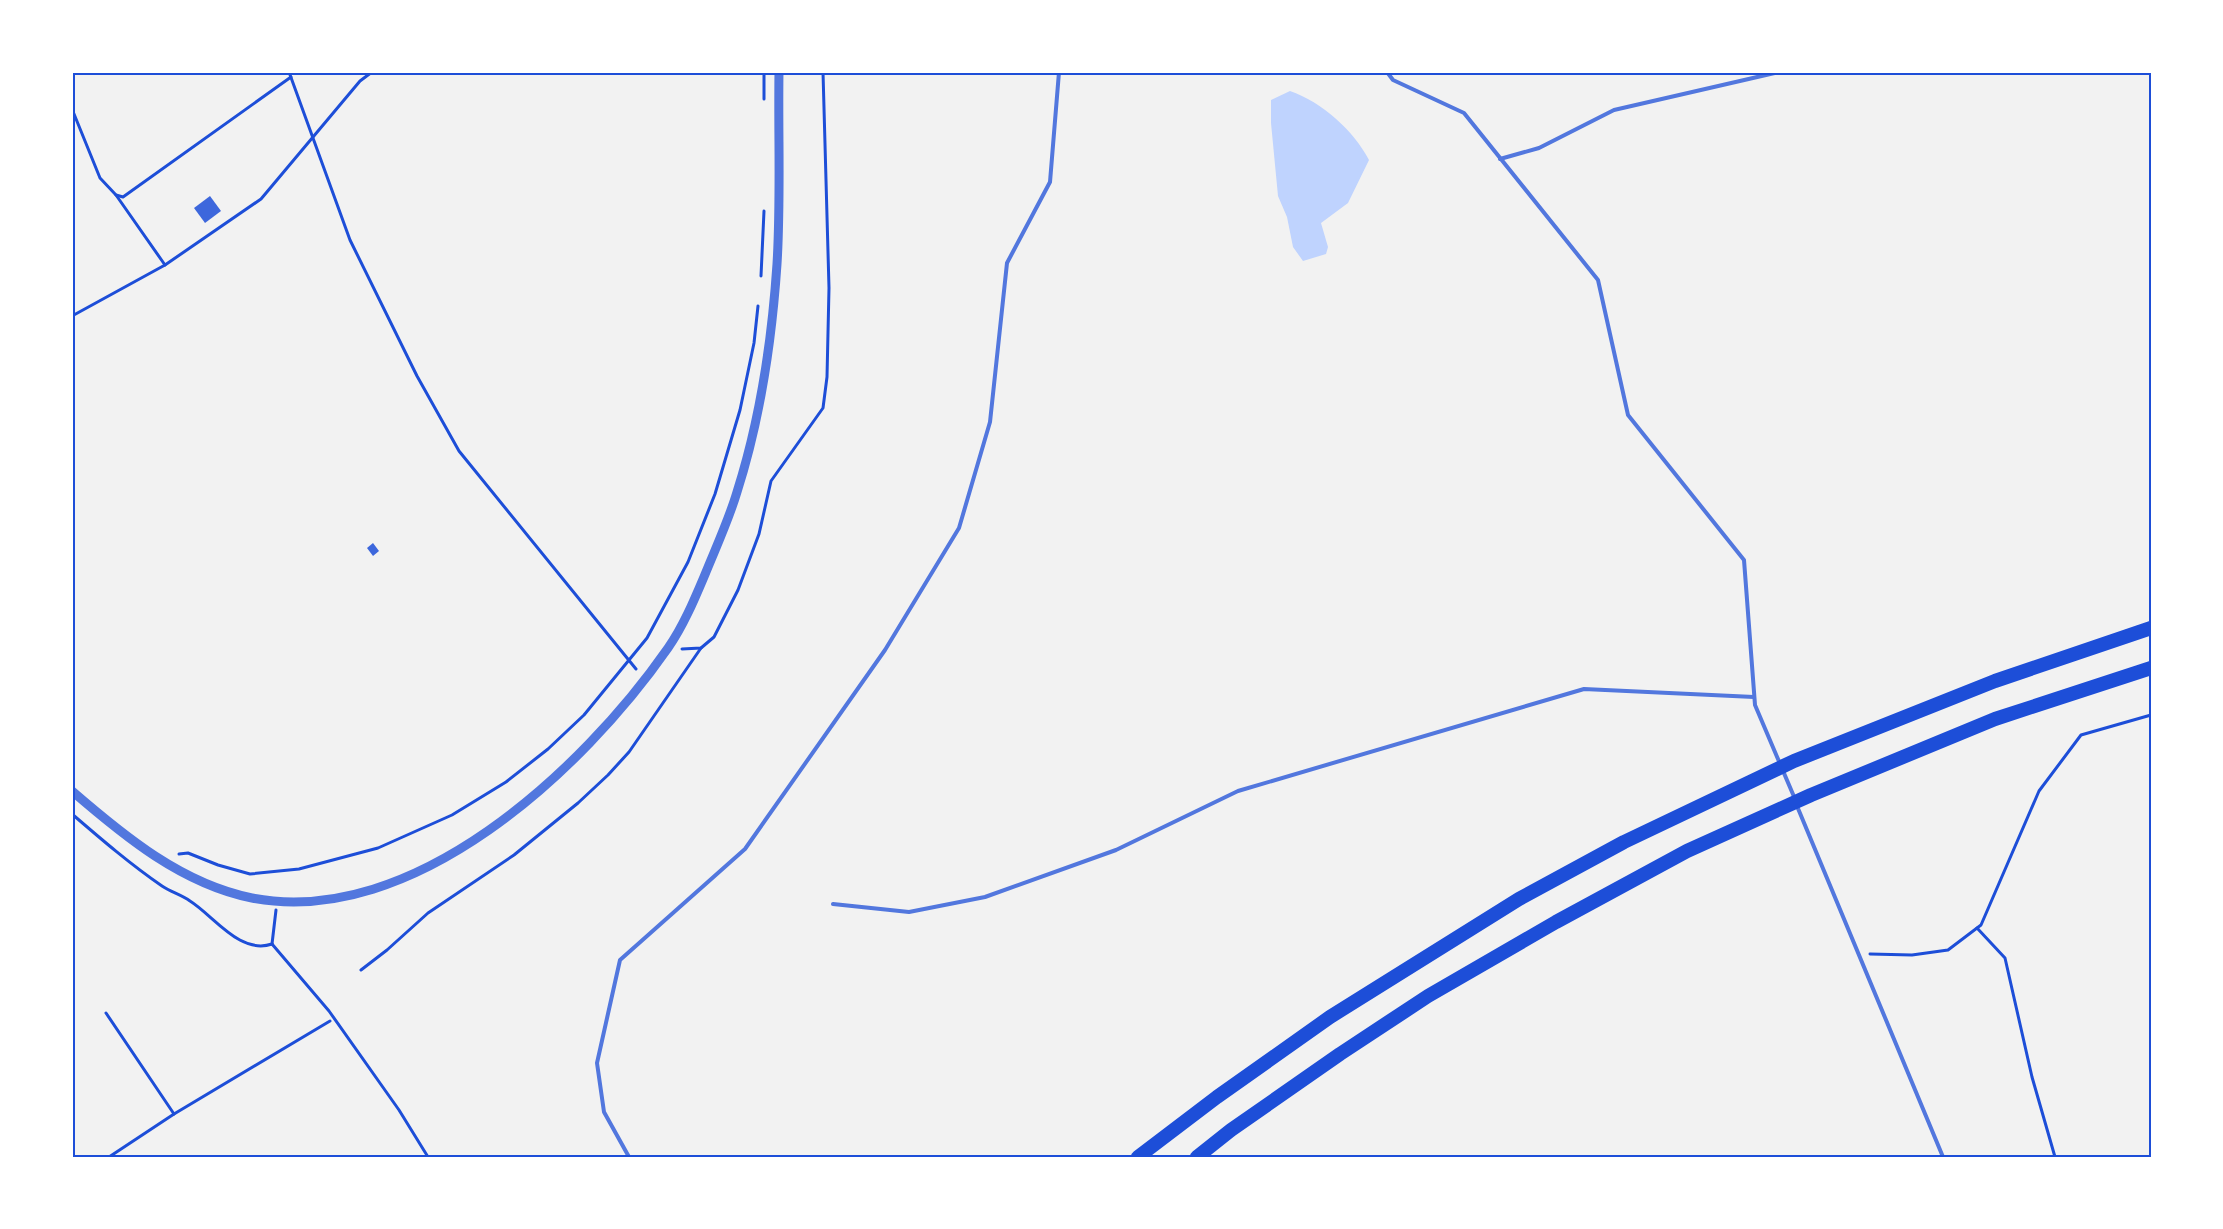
<svg xmlns="http://www.w3.org/2000/svg" width="2223" height="1229" font-family="Raleway,sans-serif">
	<style>
		.water { fill: #bfd3fe }
		.building { fill: #3d67dc }
		.lines { fill: none; stroke-linecap: round; stroke-linejoin: round }
		.path { stroke: #1d4ed8; stroke-width: 3 }
		.service { stroke: #5277de; stroke-width: 4 }
		.tertiary { stroke: #5277de; stroke-width: 9 }
		.motorway { stroke: #1d4ed8; stroke-width: 14 }
		.neatline { fill: none; stroke: #1d4ed8; stroke-width: 2 }
	</style>
	<rect width="100%" height="100%" fill="#f2f2f2"/>
	<path class="water" d="M1290 91C1322 102 1354 131 1369 160L1348 203 1321 223 1328 247 1326 254 1303 261 1293 247 1287 217 1278 196 1271 123V100Z"/>
	<g class="building">
		<path d="M210 196 221 211 205 223 194 208Z"/>
		<path d="M373 543 379 551 373 556 367 548Z"/>
	</g>
	<g class="lines">
		<g class="path">
			<path d="M289 72 350 240 417 376 459 451 636 669"/>
			<path d="M764 72V99"/>
			<path d="M72 109 100 178 116 195 123 197 291 77"/>
			<path d="M116 195 165 265"/>
			<path d="M761 276 764 211"/>
			<path d="M72 316 165 265 261 199 360 81 372 72"/>
			<path d="M682 649 701 648 714 637 738 590 759 534 771 481 823 408 827 377 829 288 823 72"/>
			<path d="M72 814C101 839 130 864 162 886 171 892 182 895 190 901 214 916 240 955 272 944"/>
			<path d="M179 854 188 853 218 865 250 874 299 869 378 848 452 815 506 782 548 749 584 715 647 638 688 562 715 494 740 410 754 343 758 306"/>
			<path d="M1977 928 2005 958 2032 1077 2055 1157"/>
			<path d="M272 944 329 1011 399 1110 428 1157"/>
			<path d="M272 944 276 910"/>
			<path d="M1870 954 1912 955 1948 950 1981 925 2039 791 2081 735 2151 715"/>
			<path d="M361 970 387 950 428 913 514 855 578 803 608 775 629 752 701 648"/>
			<path d="M106 1013 174 1114"/>
			<path d="M109 1157 174 1114 330 1021"/>
		</g>
		<g class="service">
			<path d="M1387 72 1393 80 1464 113 1598 280 1628 415 1744 560 1755 705 1795 799"/>
			<path d="M1500 159 1539 148 1614 110 1779 72"/>
			<path d="M1797 806 1943 1157"/>
			<path d="M833 904 909 912 985 897 1116 850 1238 791 1584 689 1754 697"/>
			<path d="M629 1157 604 1112 597 1063 620 960 745 849 885 650 959 528 990 422 1007 263 1050 182 1059 72"/>
		</g>
		<path class="tertiary" d="M72 791C124 836 182 884 252 898 413 929 583 770 668 648 684 625 695 598 706 572 717 545 729 519 737 492 760 420 772 339 777 264 781 200 778 136 779 72"/>
		<g class="motorway">
			<path d="M1138 1157 1217 1097 1330 1017 1519 899 1624 842 1794 761 1995 681 2151 628"/>
			<path d="M1197 1157 1231 1130 1340 1054 1428 996 1556 922 1687 851 1811 795 1995 719 2151 668"/>
		</g>
	</g>
	<rect width="2223" height="1229" fill="none" stroke="#ffffff" stroke-width="147"/>
	<rect x="74" y="74" width="2076" height="1082" class="neatline"/>
</svg>
